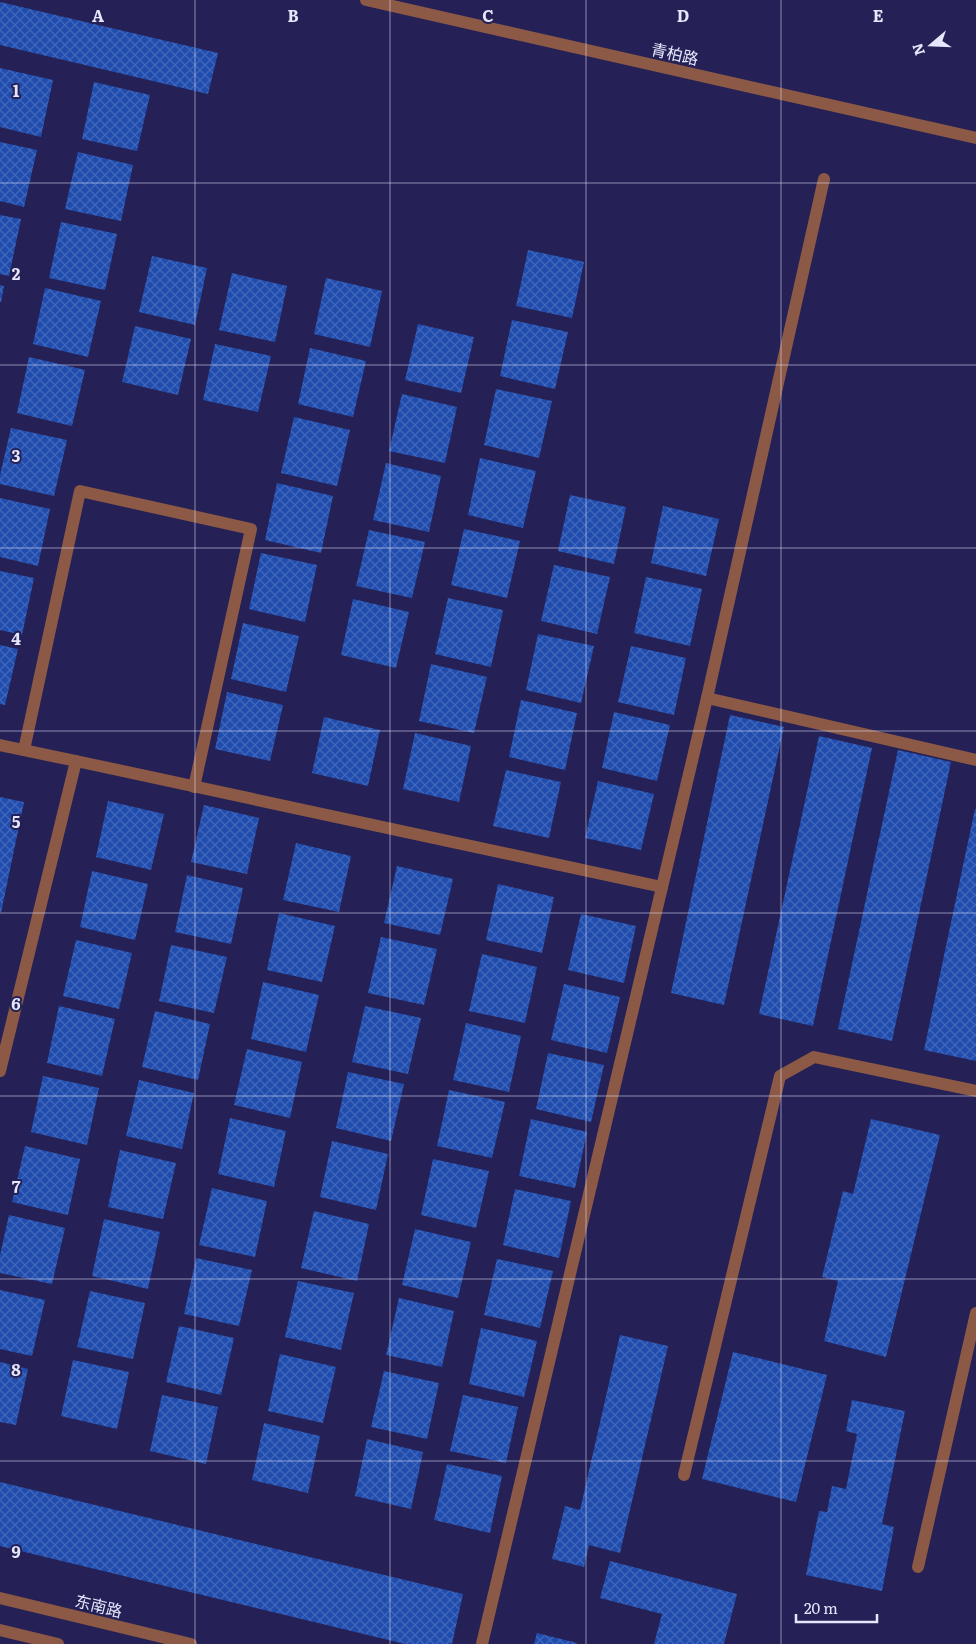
<svg xmlns="http://www.w3.org/2000/svg" width="976" height="1644" font-family="Literata,'Noto Sans SC',serif">
	<style>
		.building { fill: url(#building-cross-hatch) }
		.lines { fill: none; stroke-linecap: round; stroke-linejoin: round }
		.minor { stroke: #8b5945; stroke-width: 12 }
		.grid { fill: none; stroke: #e5e7fc; stroke-width: 1; stroke-opacity: 0.55 }
		.labels { text-anchor: middle; dominant-baseline: central; stroke-width: 4; stroke-linejoin: round; paint-order: stroke }
		.street-label { font-size: 16px; fill: #e5e7fc; stroke: #252056 }
		.grid-label { font-size: 16px; text-anchor: middle; font-weight: bold; fill: #e5e7fc; stroke: #252056; stroke-width: 4; stroke-linejoin: round; paint-order: stroke }
	</style>
	<defs>
		<pattern id="building-cross-hatch" width="8" height="8" patternUnits="userSpaceOnUse" patternTransform="scale(1.25)"><rect width="8" height="8" fill="#204dad"/><path d="M0 0l8 8M0 8l8-8" fill="none" stroke="#4067b9"/></pattern>
	</defs>
	<rect width="100%" height="100%" fill="#252056"/>
	<g class="building">
		<path d="M0 2 218 53 208 94 0 45Z"/>
		<path d="M0 68 53 80 41 137 0 127Z"/>
		<path d="M94 82 150 95 137 151 82 139Z"/>
		<path d="M0 142 37 150 24 207 0 201Z"/>
		<path d="M78 152 133 165 121 221 65 209Z"/>
		<path d="M0 215 21 219 9 276 0 274Z"/>
		<path d="M61 222 117 234 105 290 49 278Z"/>
		<path d="M528 250 584 262 572 318 516 306Z"/>
		<path d="M152 256 207 268 195 325 139 312Z"/>
		<path d="M232 273 287 286 275 342 219 330Z"/>
		<path d="M326 278 382 291 370 347 314 334Z"/>
		<path d="M0 285 4 286 1 302H0Z"/>
		<path d="M45 288 101 301 88 357 33 344Z"/>
		<path d="M512 320 568 332 555 389 500 376Z"/>
		<path d="M418 324 474 337 461 393 405 380Z"/>
		<path d="M135 326 191 339 178 395 122 382Z"/>
		<path d="M215 344 271 356 258 412 203 400Z"/>
		<path d="M310 348 366 361 353 417 298 404Z"/>
		<path d="M29 357 85 370 72 426 17 413Z"/>
		<path d="M496 389 552 401 539 458 484 445Z"/>
		<path d="M402 394 457 407 445 463 389 451Z"/>
		<path d="M294 417 350 430 337 486 281 473Z"/>
		<path d="M11 428 67 440 54 496 0 484V475Z"/>
		<path d="M480 458 536 471 523 528 468 515Z"/>
		<path d="M386 463 441 476 429 532 373 520Z"/>
		<path d="M277 483 333 496 321 553 265 540Z"/>
		<path d="M570 495 626 507 614 564 558 551Z"/>
		<path d="M0 498 50 509 38 566 0 557Z"/>
		<path d="M663 506 719 519 706 576 651 563Z"/>
		<path d="M464 529 520 541 507 598 451 585Z"/>
		<path d="M369 530 425 542 412 598 356 586Z"/>
		<path d="M261 553 317 565 305 622 249 609Z"/>
		<path d="M554 565 610 577 597 634 541 621Z"/>
		<path d="M0 571 34 578 22 635 0 630Z"/>
		<path d="M646 577 702 589 690 646 634 633Z"/>
		<path d="M448 598 503 610 491 667 435 654Z"/>
		<path d="M353 599 409 612 396 668 341 655Z"/>
		<path d="M243 623 299 636 286 692 231 679Z"/>
		<path d="M538 634 594 646 581 703 526 690Z"/>
		<path d="M0 645 18 649 5 705 0 704Z"/>
		<path d="M631 646 686 658 674 715 618 702Z"/>
		<path d="M431 664 487 677 474 733 419 721Z"/>
		<path d="M227 692 283 705 270 761 215 749Z"/>
		<path d="M521 700 577 713 565 770 509 757Z"/>
		<path d="M614 712 670 725 657 781 602 768Z"/>
		<path d="M730 715 784 727 724 1005 671 993Z"/>
		<path d="M324 717 380 730 368 786 312 773Z"/>
		<path d="M415 733 471 746 459 802 403 789Z"/>
		<path d="M819 736 872 748 813 1026 759 1014Z"/>
		<path d="M898 750 951 762 892 1041 838 1029Z"/>
		<path d="M506 770 561 782 549 838 493 826Z"/>
		<path d="M598 781 654 794 641 850 585 838Z"/>
		<path d="M0 797 24 802 1 913 0 912Z"/>
		<path d="M108 801 164 814 151 870 96 857Z"/>
		<path d="M204 805 259 818 247 874 191 862Z"/>
		<path d="M975 809H976V1061L924 1050Z"/>
		<path d="M296 843 351 856 339 912 283 900Z"/>
		<path d="M397 866 453 879 440 935 384 923Z"/>
		<path d="M92 871 148 884 135 940 80 927Z"/>
		<path d="M187 875 243 888 231 944 175 932Z"/>
		<path d="M498 884 554 897 542 953 486 940Z"/>
		<path d="M279 913 335 926 322 982 267 970Z"/>
		<path d="M581 914 636 926 624 983 568 970Z"/>
		<path d="M381 937 437 949 424 1005 368 993Z"/>
		<path d="M76 940 132 953 119 1009 63 996Z"/>
		<path d="M171 945 227 957 214 1013 159 1001Z"/>
		<path d="M482 954 537 967 525 1023 469 1011Z"/>
		<path d="M263 982 319 995 306 1052 251 1039Z"/>
		<path d="M564 984 620 997 607 1053 551 1040Z"/>
		<path d="M59 1006 115 1019 102 1076 47 1063Z"/>
		<path d="M365 1006 421 1018 408 1074 352 1062Z"/>
		<path d="M155 1011 210 1024 198 1080 142 1067Z"/>
		<path d="M466 1023 521 1036 509 1092 453 1080Z"/>
		<path d="M247 1049 302 1062 290 1118 234 1105Z"/>
		<path d="M548 1053 604 1065 591 1122 536 1109Z"/>
		<path d="M348 1072 404 1084 391 1141 336 1128Z"/>
		<path d="M43 1076 99 1088 87 1145 31 1132Z"/>
		<path d="M139 1080 194 1093 182 1149 126 1136Z"/>
		<path d="M449 1090 505 1102 492 1158 437 1146Z"/>
		<path d="M230 1118 286 1131 274 1187 218 1174Z"/>
		<path d="M531 1119 587 1132 575 1188 519 1176Z"/>
		<path d="M871 1119 940 1135 886 1357 824 1341 838 1281 822 1277 843 1191 853 1194Z"/>
		<path d="M332 1141 388 1154 376 1210 320 1197Z"/>
		<path d="M25 1146 80 1159 68 1215 12 1202Z"/>
		<path d="M120 1150 176 1163 163 1219 108 1207Z"/>
		<path d="M433 1159 489 1171 476 1228 421 1215Z"/>
		<path d="M212 1188 267 1201 255 1257 199 1245Z"/>
		<path d="M515 1189 571 1201 559 1258 503 1245Z"/>
		<path d="M314 1211 369 1224 357 1281 301 1268Z"/>
		<path d="M9 1215 65 1228 52 1284 0 1273V1255Z"/>
		<path d="M104 1219 160 1232 148 1289 92 1276Z"/>
		<path d="M415 1229 471 1242 458 1298 402 1285Z"/>
		<path d="M196 1258 252 1270 239 1326 184 1314Z"/>
		<path d="M497 1259 553 1271 540 1328 484 1315Z"/>
		<path d="M298 1281 354 1293 341 1350 285 1337Z"/>
		<path d="M0 1290 45 1300 32 1356 0 1349Z"/>
		<path d="M90 1291 145 1303 133 1359 77 1347Z"/>
		<path d="M399 1298 454 1311 442 1367 386 1355Z"/>
		<path d="M179 1326 234 1338 221 1395 166 1382Z"/>
		<path d="M481 1328 537 1341 524 1397 469 1384Z"/>
		<path d="M620 1335 668 1346 620 1553 589 1545 584 1567 552 1559 565 1506 580 1510Z"/>
		<path d="M733 1352 827 1375 796 1502 702 1479Z"/>
		<path d="M280 1354 336 1367 323 1423 268 1411Z"/>
		<path d="M73 1360 129 1372 117 1429 61 1416Z"/>
		<path d="M0 1362 28 1369 16 1425 0 1422Z"/>
		<path d="M384 1371 439 1383 427 1439 371 1427Z"/>
		<path d="M162 1395 218 1407 206 1464 150 1451Z"/>
		<path d="M463 1395 518 1407 506 1463 450 1451Z"/>
		<path d="M852 1400 905 1411 882 1524 894 1527 882 1591 806 1575 819 1511 827 1512 832 1486 846 1489 857 1434 846 1431Z"/>
		<path d="M264 1423 320 1436 308 1493 252 1480Z"/>
		<path d="M367 1439 423 1452 411 1509 355 1496Z"/>
		<path d="M447 1464 502 1476 490 1533 434 1520Z"/>
		<path d="M0 1482 463 1594 452 1644H405L0 1546Z"/>
		<path d="M610 1561 737 1594 724 1644H654L662 1614 600 1598Z"/>
		<path d="M537 1633 577 1643 576 1644H534Z"/>
	</g>
	<g class="lines">
		<g class="minor">
			<path d="M366 0 976 138"/>
			<path d="M707 698 976 760"/>
			<path d="M0 745 76 761 0 1071"/>
			<path d="M24 750 80 491 251 529 194 787"/>
			<path d="M76 761 662 887"/>
			<path d="M684 1475 780 1076 814 1057 976 1091"/>
			<path d="M918 1567 976 1313"/>
			<path d="M0 1598 191 1644"/>
			<path d="M0 1630 58 1644"/>
			<path d="M482 1644 707 698 824 179"/>
		</g>
	</g>
	<path class="grid" d="M195 0V1644M390 0V1644M586 0V1644M781 0V1644M0 183H976M0 365H976M0 548H976M0 731H976M0 913H976M0 1096H976M0 1279H976M0 1461H976"/>
	<g class="labels">
		<g class="street-label">
			<text transform="translate(675 53) rotate(13)">青柏路</text>
			<text transform="translate(99 1605) rotate(14)">东南路</text>
		</g>
	</g>
	<g class="grid-label">
		<text x="98" y="22">A</text>
		<text x="293" y="22">B</text>
		<text x="488" y="22">C</text>
		<text x="683" y="22">D</text>
		<text x="878" y="22">E</text>
		<text x="16" y="97">1</text>
		<text x="16" y="280">2</text>
		<text x="16" y="462">3</text>
		<text x="16" y="645">4</text>
		<text x="16" y="828">5</text>
		<text x="16" y="1010">6</text>
		<text x="16" y="1193">7</text>
		<text x="16" y="1376">8</text>
		<text x="16" y="1558">9</text>
	</g>
	<g transform="translate(931 45) rotate(251)" stroke="#252056" stroke-width="4" paint-order="stroke">
	<path d="M0-4L9 19L0 12L-9 19Z" fill="#e5e7fc"/>
	<text y="-8" font-size="14" font-weight="bold" text-anchor="middle" fill="#e5e7fc">N</text>
	</g>
	<path d="M796 1614v8h81v-8" fill="none" stroke="#e5e7fc" stroke-width="2.5"/>
	<text x="804" y="1614" font-size="15" fill="#e5e7fc" stroke="#252056" stroke-width="4" paint-order="stroke">20 m</text>
</svg>
